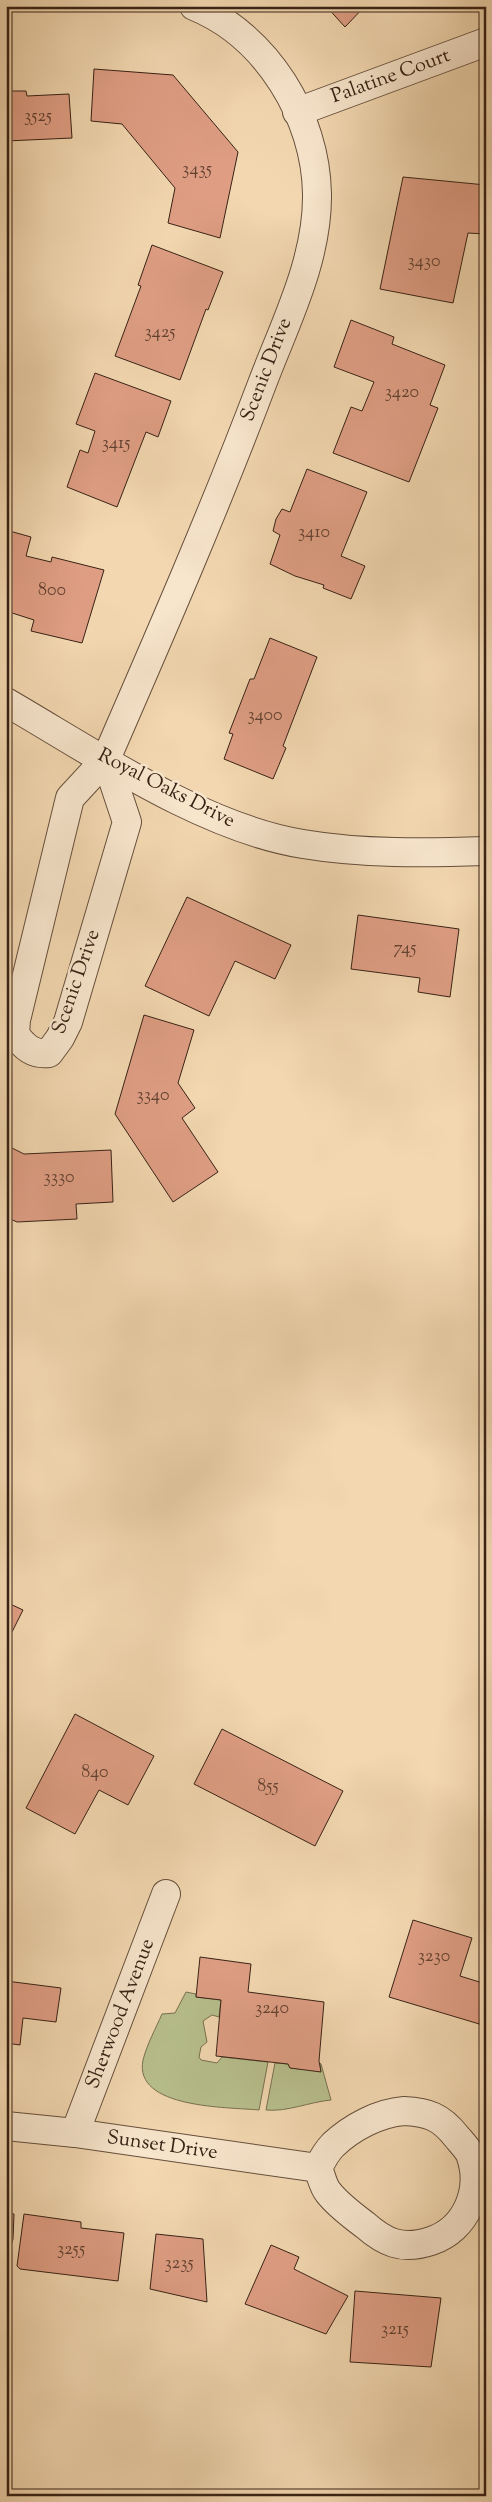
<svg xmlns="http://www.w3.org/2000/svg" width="492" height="2502" font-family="'Sorts Mill Goudy',serif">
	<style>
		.green { fill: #b7bf8d; stroke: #787051 }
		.building { fill: #df9e84; stroke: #382215 }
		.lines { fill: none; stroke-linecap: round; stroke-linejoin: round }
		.street-casing { stroke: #664f3c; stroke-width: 30 }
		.street { stroke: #f7e5cc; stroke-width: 28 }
		.labels { text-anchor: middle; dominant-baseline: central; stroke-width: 5; stroke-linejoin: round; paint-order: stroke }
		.number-label { font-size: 18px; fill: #624131 }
		.street-label { font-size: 20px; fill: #382215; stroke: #f7e5cc }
	</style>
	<rect width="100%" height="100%" fill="#f2d7b0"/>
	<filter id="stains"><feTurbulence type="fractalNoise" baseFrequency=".004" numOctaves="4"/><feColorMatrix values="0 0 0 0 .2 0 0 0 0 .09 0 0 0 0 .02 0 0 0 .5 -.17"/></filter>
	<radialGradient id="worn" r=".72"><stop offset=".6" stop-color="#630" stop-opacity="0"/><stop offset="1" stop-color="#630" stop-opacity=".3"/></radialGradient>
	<g class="green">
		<path d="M186 1992 196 1994V1997L221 2000 219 2017 212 2015 203 2021 207 2042 201 2047 199 2057 201 2060 217 2063 222 2057 268 2062 259 2110C229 2107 133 2109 143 2060 147 2044 156 2028 162 2014L175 2013Z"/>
		<path d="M275 2063 288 2064 290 2068 321 2071 320 2063 321 2064 331 2100C309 2102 288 2112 266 2110Z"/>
	</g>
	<g class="building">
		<path d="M326 6H365L345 27Z"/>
		<path d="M94 69 173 75 238 152 220 238 168 223 175 188 122 124 91 121Z"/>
		<path d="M6 91H26L27 96 69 94 72 138 6 141Z"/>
		<path d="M403 177 486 185V234L468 233 453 303 380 289Z"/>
		<path d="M152 245 223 272 208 310 206 309 180 380 115 356 141 286 138 285Z"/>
		<path d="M351 320 394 337 392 344 445 365 430 405 438 408 409 482 333 453 351 407 362 411 374 382 334 367Z"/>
		<path d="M95 373 171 401 158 437 146 432 117 507 67 487 80 450 88 453 95 431 76 424Z"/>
		<path d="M307 469 367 492 341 556 365 566 351 599 323 588 324 585 295 576 270 564 280 535 273 531 276 519 282 509 290 512Z"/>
		<path d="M6 530 31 537 26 556 51 562 52 557 104 570 82 643 31 631 34 620 6 611Z"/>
		<path d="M270 638 317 657 283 746 286 748 273 779 224 759 233 734 229 733 250 679H254Z"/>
		<path d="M187 897 291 945 275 979 235 961 209 1016 145 986Z"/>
		<path d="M358 915 459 929 450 997 418 992 420 978 351 969Z"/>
		<path d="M144 1015 194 1030 178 1083 195 1108 182 1118 218 1172 173 1202 115 1114Z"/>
		<path d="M6 1145 24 1154 111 1150 113 1202 76 1204 77 1219 17 1222 6 1217Z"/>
		<path d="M6 1602 23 1610 6 1644Z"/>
		<path d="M75 1714 154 1756 128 1805 99 1790 75 1834 26 1808Z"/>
		<path d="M222 1729 343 1791 315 1846 194 1784Z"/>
		<path d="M413 1920 472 1938 460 1976 486 1984V2026L389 1997Z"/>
		<path d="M200 1957 251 1964 248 1992 324 2002 319 2061 321 2072 290 2068 288 2064 216 2056 221 2000 196 1997Z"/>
		<path d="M6 1981 61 1988 56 2022 23 2018 20 2045 6 2043Z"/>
		<path d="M6 2213 14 2214 13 2239 6 2262Z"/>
		<path d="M24 2214 81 2222V2228L124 2233 118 2281 20 2269 17 2266Z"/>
		<path d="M156 2234 203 2239 207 2302 150 2289Z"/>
		<path d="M271 2245 299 2257 294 2269 348 2296 326 2334 245 2304Z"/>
		<path d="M355 2291 441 2298 431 2367 350 2362Z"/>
	</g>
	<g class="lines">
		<defs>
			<g id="street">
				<path d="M297 112 486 42"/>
				<path d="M6 702C94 753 203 828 303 844 362 854 426 853 486 851"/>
				<path d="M106 759C160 635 214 511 262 384 285 323 318 260 317 194 316 117 267 36 194 6"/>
				<path d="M106 759 127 822 68 1022 60 1038 49 1053C33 1055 24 1047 15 1034L16 1020 70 798Z"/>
				<path d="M404 2111C428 2112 441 2117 456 2136 461 2142 467 2148 470 2154 483 2189 467 2229 431 2241 419 2245 407 2247 394 2243 384 2240 373 2232 365 2225 353 2216 338 2205 328 2192 323 2186 321 2175 318 2168 322 2160 327 2151 333 2145 352 2127 379 2113 404 2111Z"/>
				<path d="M6 2126 75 2133 318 2168"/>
				<path d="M75 2133 166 1894"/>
			</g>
		</defs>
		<use href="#street" class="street-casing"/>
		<use href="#street" class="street"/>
	</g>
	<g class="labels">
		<g class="number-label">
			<text x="38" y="117">3525</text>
			<text x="197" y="170">3435</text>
			<text x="424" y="262">3430</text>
			<text x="160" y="333">3425</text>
			<text x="402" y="393">3420</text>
			<text x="116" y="444">3415</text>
			<text x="314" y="533">3410</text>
			<text x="52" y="591">800</text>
			<text x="265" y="716">3400</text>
			<text x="405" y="949">745</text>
			<text x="153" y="1096">3340</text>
			<text x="59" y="1178">3330</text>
			<text x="95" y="1773">840</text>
			<text x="268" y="1787">855</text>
			<text x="434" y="1957">3230</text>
			<text x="272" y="2009">3240</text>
			<text x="71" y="2250">3255</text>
			<text x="179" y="2264">3235</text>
			<text x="395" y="2330">3215</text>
		</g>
		<g class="street-label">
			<text transform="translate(391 77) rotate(-20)">Palatine Court</text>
			<text transform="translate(267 370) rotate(-69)">Scenic Drive</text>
			<text transform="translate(166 789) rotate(27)">Royal Oaks Drive</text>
			<text transform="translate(77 982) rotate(-71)">Scenic Drive</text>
			<text transform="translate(121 2014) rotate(-69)">Sherwood Avenue</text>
			<text transform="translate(162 2146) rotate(8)">Sunset Drive</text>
		</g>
	</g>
	<rect width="492" height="2502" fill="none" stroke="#f2d7b0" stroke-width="25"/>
	<rect x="8" y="8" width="477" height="2487" fill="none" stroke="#382215" stroke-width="2.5"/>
	<rect x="12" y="12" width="467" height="2477" fill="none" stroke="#382215"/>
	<rect width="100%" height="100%" filter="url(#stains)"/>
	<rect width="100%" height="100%" fill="url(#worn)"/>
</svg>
